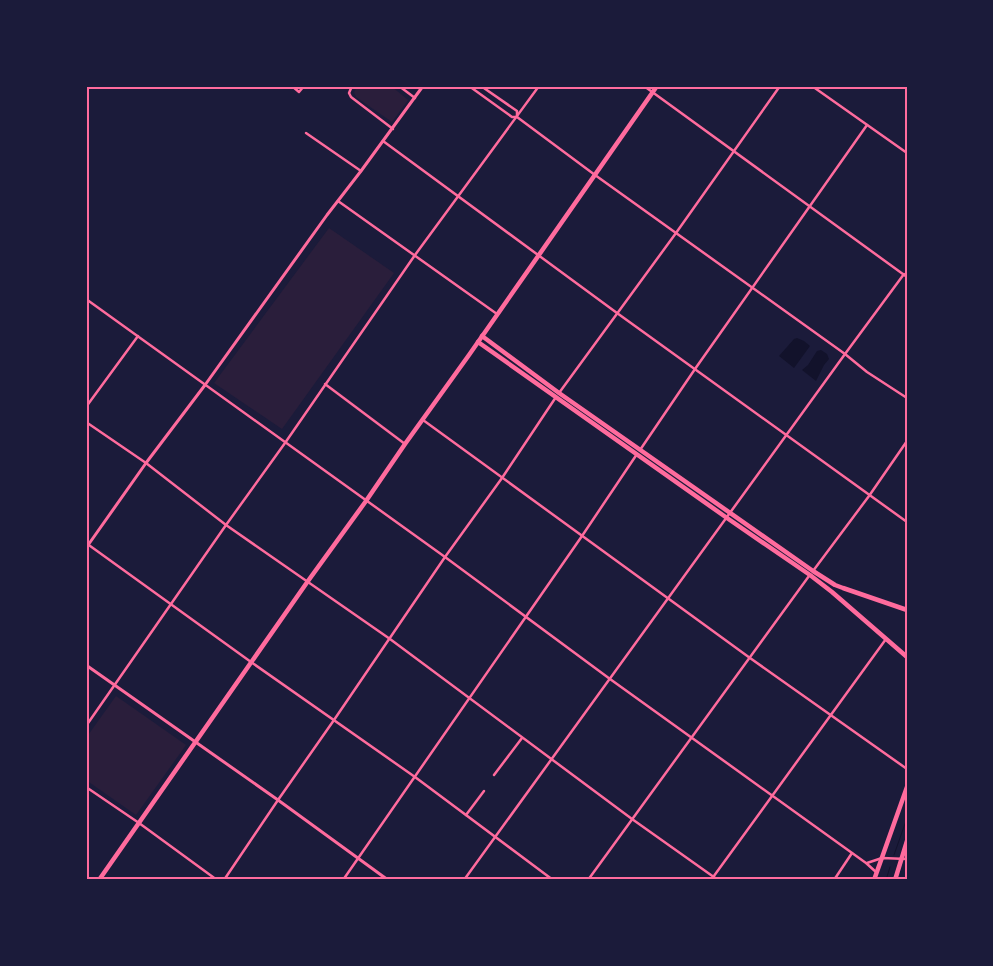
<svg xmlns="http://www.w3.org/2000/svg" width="993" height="966" font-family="Poppins,sans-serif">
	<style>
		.green { fill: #2a1e3b }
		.water { fill: #12122b }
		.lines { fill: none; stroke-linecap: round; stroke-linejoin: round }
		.stream { stroke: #12122b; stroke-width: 1 }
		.minor { stroke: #ff6b9d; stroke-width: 2.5 }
		.tertiary { stroke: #ff6b9d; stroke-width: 3 }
		.primary { stroke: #ff6b9d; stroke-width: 4.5 }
		.neatline { fill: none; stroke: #ff6b9d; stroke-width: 2 }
	</style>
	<rect width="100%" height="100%" fill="#1b1b3a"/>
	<g class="green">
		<path d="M358 86H391L408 100 392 122 356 97 354 92Z"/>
		<path d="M329 228 394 273 282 429 214 383Z"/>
		<path d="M116 696 186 745 136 815 86 780V738Z"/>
	</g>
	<g class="water">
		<path d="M797 338 804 341 810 346 794 368 779 356 794 339Z"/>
		<path d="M821 350 827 354 829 359 824 365 816 381 802 370 808 365 817 351Z"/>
	</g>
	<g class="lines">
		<g class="stream">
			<path d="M894 855 907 818"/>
			<path d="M886 880 890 867"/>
		</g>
		<g class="minor">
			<path d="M292 86 299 92 304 86"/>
			<path d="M352 86 349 93 351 97 393 129"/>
			<path d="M399 86 415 98"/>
			<path d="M469 86 512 117H517L595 175 845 354 867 372 907 398"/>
			<path d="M481 86 517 111V116"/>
			<path d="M644 86 907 277"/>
			<path d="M812 86 907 153"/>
			<path d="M306 133 361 171"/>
			<path d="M383 141 617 313 907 522"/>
			<path d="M338 201 497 314"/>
			<path d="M86 299 445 557 610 679 866 863 876 872"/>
			<path d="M325 384 405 444"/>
			<path d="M559 393 676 233 780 86"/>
			<path d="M86 407 138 336"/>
			<path d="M423 420 750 658 907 769"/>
			<path d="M86 422 146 463 226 525 390 639 632 819 718 880"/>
			<path d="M640 450 695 369 867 125"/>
			<path d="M86 543 251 662 415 777 553 880"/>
			<path d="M813 571 869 496 907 441"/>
			<path d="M86 726 226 525 285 443 415 255 539 86"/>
			<path d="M494 775 522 738"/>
			<path d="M86 787 139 823 217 880"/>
			<path d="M466 815 484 791"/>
			<path d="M867 863 882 858 907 859"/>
			<path d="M224 880 278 800 334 720 445 557 502 478 556 397"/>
			<path d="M343 880 582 536 637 454"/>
			<path d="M464 880 845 354 904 274"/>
			<path d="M588 880 809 576"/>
			<path d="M711 880 886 639"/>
			<path d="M834 880 852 853"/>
		</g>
		<g class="tertiary">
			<path d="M86 548 146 463 205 385 327 215 361 171 423 86"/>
			<path d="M86 665 278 800 388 880"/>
		</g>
		<g class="primary">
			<path d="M482 336 559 393 813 571 835 585 843 588 907 610"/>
			<path d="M478 342 727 518 810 575 832 592 907 657"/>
			<path d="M99 880 308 581 366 501 405 444 469 355 657 86"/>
			<path d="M874 880 907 787"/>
			<path d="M895 880 907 841"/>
		</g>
	</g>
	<rect width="993" height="966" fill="none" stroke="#1b1b3a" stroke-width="175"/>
	<rect x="88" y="88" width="818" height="790" class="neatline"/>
</svg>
